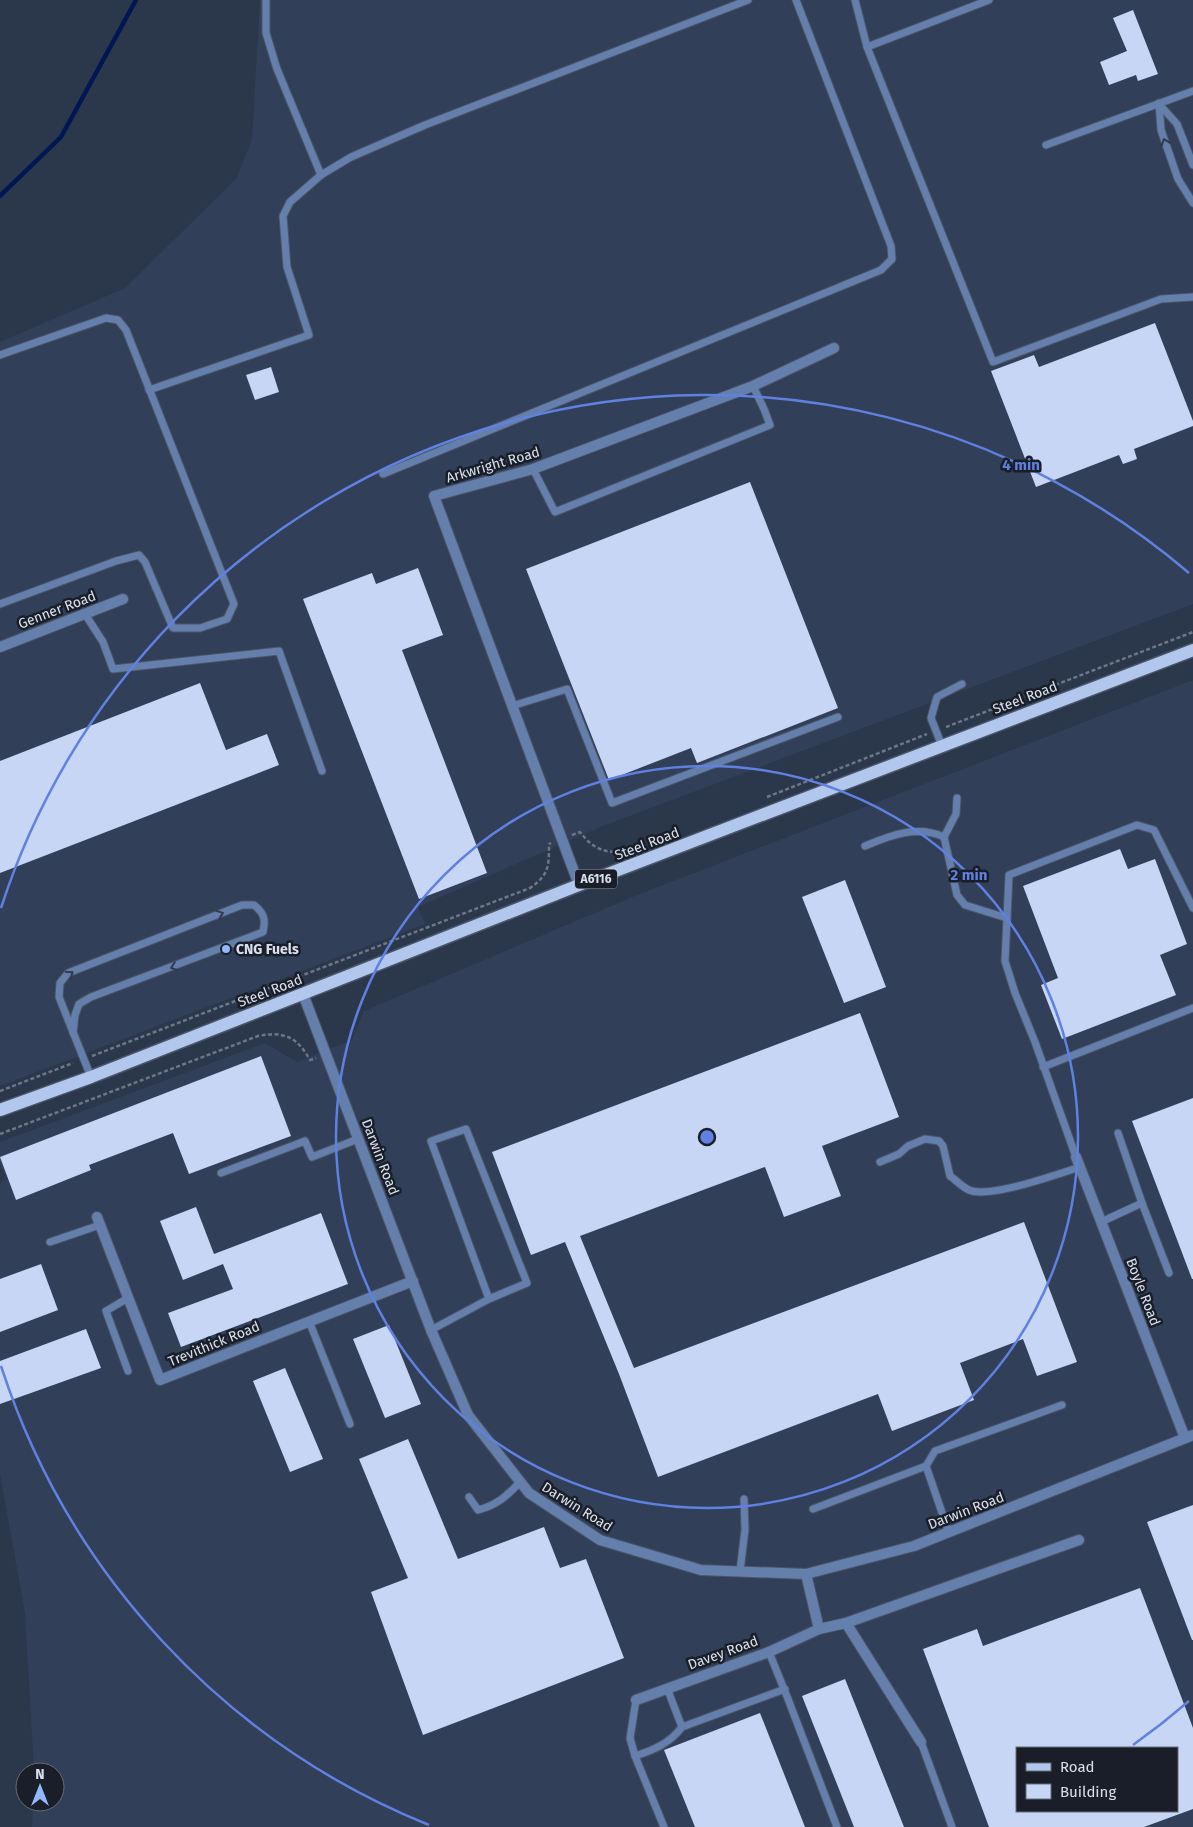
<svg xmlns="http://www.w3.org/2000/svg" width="1193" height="1827" font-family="'Fira Sans',sans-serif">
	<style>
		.built { fill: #313f59; fill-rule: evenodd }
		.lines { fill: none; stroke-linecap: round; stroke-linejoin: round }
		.stream { stroke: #001753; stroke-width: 4.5 }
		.building { fill: #c6d6f4; fill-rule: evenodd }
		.service-casing { stroke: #4a5668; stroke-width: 9 }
		.minor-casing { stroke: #4a5668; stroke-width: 12 }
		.primary-casing { stroke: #4a5668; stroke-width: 15 }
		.path { stroke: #6c7687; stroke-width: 2.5; stroke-dasharray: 4 2.5; stroke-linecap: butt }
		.service { stroke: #657fad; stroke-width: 7 }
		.minor { stroke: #657fad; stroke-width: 10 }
		.primary { stroke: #b1c7ed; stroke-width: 12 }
		.oneway { stroke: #303b50 }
		.ring { fill: none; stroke: #5f81e0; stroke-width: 2.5 }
		.poi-dot { fill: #92b7fd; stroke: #191e28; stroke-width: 2 }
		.labels { text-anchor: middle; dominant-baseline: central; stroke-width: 5; stroke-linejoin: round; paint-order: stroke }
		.shield { fill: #191e28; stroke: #9fa6b3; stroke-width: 1 }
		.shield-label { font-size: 12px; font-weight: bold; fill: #d9e1ee }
		.street-label { font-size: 14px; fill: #d9e1ee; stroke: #191e28 }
		.poi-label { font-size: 14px; font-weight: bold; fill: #d9e1ee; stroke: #191e28; text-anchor: start }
		.centre { fill: #5f81e0; stroke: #191e28; stroke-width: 2.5 }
		.ring-label { font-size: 15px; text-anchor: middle; font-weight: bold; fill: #5f81e0; stroke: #191e28; stroke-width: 5; stroke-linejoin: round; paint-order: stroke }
	</style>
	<rect width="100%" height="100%" fill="#2b374b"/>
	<g class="built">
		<path d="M260 0H1193V604L603 826 418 907 425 924 0 1086V342L125 288 236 179 252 139Z"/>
		<path d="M1193 680V1827H32L33 1802H55V1772H34L25 1613 0 1474V1183L7 1179 0 1165V1142L265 1043 297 1062 352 1040 364 1011 637 895ZM1017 1748H1177V1811H1017Z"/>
	</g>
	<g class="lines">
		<path class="stream" d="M0 196 61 137 136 0"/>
	</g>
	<g class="building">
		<path d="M1133 10 1158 74 1138 81 1136 75 1109 85 1100 62 1127 51 1113 18Z"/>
		<path d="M1155 323 1193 421V426L1134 449 1137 459 1123 464 1119 455 1036 487 991 371 1034 355 1039 367Z"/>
		<path d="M271 367 279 392 255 400 246 375Z"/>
		<path d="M750 482 838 708 697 763 691 748 609 780 526 569Z"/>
		<path d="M418 568 443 635 402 650 487 873 419 899 303 599 372 573 376 584Z"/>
		<path d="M200 683 226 750 267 734 279 765 0 873V761Z"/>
		<path d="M1120 849 1128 869 1155 859 1187 944 1160 955 1176 995 1062 1039 1041 985 1058 978 1023 886Z"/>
		<path d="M845 880 886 987 844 1003 802 897Z"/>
		<path d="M860 1013 899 1117 822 1146 841 1196 784 1217 765 1167 580 1236 634 1368 1024 1222 1077 1362 1037 1376 1023 1339 960 1363 974 1400 892 1431 878 1394 658 1477 619 1374 565 1242 531 1255 492 1152Z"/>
		<path d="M261 1056 291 1136 189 1174 173 1133 89 1165 91 1170 16 1200 0 1157Z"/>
		<path d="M1193 1098V1279H1192L1132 1121Z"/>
		<path d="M196 1207 214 1254 321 1213 348 1284 181 1347 168 1313 233 1289 223 1264 183 1280 160 1221Z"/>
		<path d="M41 1264 58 1310 0 1332V1279Z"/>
		<path d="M389 1325 421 1404 385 1418 353 1339Z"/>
		<path d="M86 1329 101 1368 0 1404V1361Z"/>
		<path d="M285 1368 323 1459 290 1472 253 1381Z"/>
		<path d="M408 1439 458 1559 544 1527 560 1568 586 1559 624 1658 423 1735 371 1592 408 1578 359 1459Z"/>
		<path d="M1193 1505V1640H1192L1147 1522Z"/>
		<path d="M1140 1588 1193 1728V1809L1144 1827H989L923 1649 977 1629 983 1646ZM1017 1748H1177V1811H1017Z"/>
		<path d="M845 1679 904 1827H854L802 1696Z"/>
		<path d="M760 1713 805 1827H695L664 1750Z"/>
	</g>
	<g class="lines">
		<defs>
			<g id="service">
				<path d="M266 0V33L277 69 321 175"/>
				<path d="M855 0 867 47 993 362 1161 299 1193 297"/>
				<path d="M867 47 989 0"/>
				<path d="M1159 103 1161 130 1178 179 1193 203"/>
				<path d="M1159 104 1177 124 1193 165"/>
				<path d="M1046 145 1193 91"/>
				<path d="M0 355 106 318 118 320 126 330 234 604 227 619 200 628H173L145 562 139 555 116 561 0 604"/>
				<path d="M149 390 309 335 287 267 283 216 290 202 321 175 351 157 425 125 748 0"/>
				<path d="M533 469 555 512 770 425 764 409 753 386"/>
				<path d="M383 474 881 270 892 259 891 246 796 0"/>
				<path d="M85 614 103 642 113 669 279 651 322 771"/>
				<path d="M512 706 567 689 612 803 838 717"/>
				<path d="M942 746 931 718 937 697 962 684"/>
				<path d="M957 798 956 814 944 837 957 895 965 905 1007 918"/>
				<path d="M865 846C891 835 917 825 944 837"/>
				<path d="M73 1033 75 1015 79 1004 91 997 263 932C266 919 264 913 254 905H242L68 973 60 983 59 997 91 1077"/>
				<path d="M1043 1067 1193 1008"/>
				<path d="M1076 1157 1035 1042 1015 993 1005 961 1009 875 1137 825 1154 830 1193 908"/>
				<path d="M880 1162 899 1154 908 1146 925 1139 939 1141 943 1146 950 1176C956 1180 962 1187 969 1190 990 1199 1057 1174 1080 1167"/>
				<path d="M221 1173 305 1141 312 1157 358 1139"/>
				<path d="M1142 1203 1169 1273"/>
				<path d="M1101 1222 1142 1203 1118 1133"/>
				<path d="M50 1242 100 1225"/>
				<path d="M309 1321 350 1424"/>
				<path d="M431 1330 489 1299 431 1141 466 1129 527 1283 489 1299"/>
				<path d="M128 1371 106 1311 128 1298"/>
				<path d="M469 1497 478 1510C497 1505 507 1496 520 1482"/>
				<path d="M813 1509 926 1466"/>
				<path d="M949 1533 926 1466 935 1451 1062 1405"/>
				<path d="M740 1571 745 1530 744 1499"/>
				<path d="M769 1652 788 1699 837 1827"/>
				<path d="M667 1688 682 1727 785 1689"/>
				<path d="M636 1700 630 1738 635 1756 664 1827"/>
				<path d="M921 1742 952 1827"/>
				<path d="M635 1756C654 1750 670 1743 682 1727"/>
			</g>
			<g id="minor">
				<path d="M0 647 123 599"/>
				<path d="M579 885 434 496 533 469 753 386 834 348"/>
				<path d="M303 994 431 1330 468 1415 529 1493 600 1540 701 1570 806 1574 914 1546 1193 1435"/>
				<path d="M1076 1157 1185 1438"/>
				<path d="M97 1217 160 1380 413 1281"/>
				<path d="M846 1623 921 1742"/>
				<path d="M819 1629 846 1623 1079 1540"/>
				<path d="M636 1700 769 1652 819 1629 806 1574"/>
			</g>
			<path id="primary" d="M0 1110 91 1077 579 885 1193 650"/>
		</defs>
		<use href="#service" class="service-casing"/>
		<use href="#minor" class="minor-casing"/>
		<use href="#primary" class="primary-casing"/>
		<g class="path">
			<path d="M946 727 1193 632"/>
			<path d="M767 797 927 734"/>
			<path d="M572 835 580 832C593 849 605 854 626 851"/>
			<path d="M92 1056 530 888C549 875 549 866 549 844L551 843"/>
			<path d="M0 1091 73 1063"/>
			<path d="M0 1134 258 1036C285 1031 297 1037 310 1060L316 1058"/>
		</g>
		<use href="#service" class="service"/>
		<use href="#minor" class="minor"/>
		<use href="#primary" class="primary"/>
	</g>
	<defs><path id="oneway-chevron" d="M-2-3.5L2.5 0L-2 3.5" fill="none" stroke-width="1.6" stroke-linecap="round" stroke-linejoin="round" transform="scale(1.25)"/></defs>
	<g class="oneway">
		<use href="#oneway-chevron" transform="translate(1165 142) rotate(-109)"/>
		<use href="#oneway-chevron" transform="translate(220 914) rotate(-21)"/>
		<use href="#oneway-chevron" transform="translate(174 967) rotate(160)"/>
		<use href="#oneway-chevron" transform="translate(70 974) rotate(-34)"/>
	</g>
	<g class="ring">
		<circle cx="707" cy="1137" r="371"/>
		<path d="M1189 1701A742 742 0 0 1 1133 1745M429 1825A742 742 0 0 1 1 1366M1 908A742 742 0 0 1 1189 573"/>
	</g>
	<circle class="poi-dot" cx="226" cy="949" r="5"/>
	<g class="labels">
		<rect class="shield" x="575" y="869.5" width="42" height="19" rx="4"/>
		<g class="shield-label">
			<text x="596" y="879">A6116</text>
		</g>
		<g class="street-label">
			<text transform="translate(493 465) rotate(-16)">Arkwright Road</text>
			<text transform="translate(57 610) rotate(-21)">Genner Road</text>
			<text transform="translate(1025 698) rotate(-21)">Steel Road</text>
			<text transform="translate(647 844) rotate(-21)">Steel Road</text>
			<text transform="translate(270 991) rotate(-21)">Steel Road</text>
			<text transform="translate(380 1157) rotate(69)">Darwin Road</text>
			<text transform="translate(1143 1292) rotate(69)">Boyle Road</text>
			<text transform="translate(214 1344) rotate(-22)">Trevithick Road</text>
			<text transform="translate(577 1507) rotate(32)">Darwin Road</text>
			<text transform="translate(966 1511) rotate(-21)">Darwin Road</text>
			<text transform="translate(723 1653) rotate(-20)">Davey Road</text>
		</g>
		<g class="poi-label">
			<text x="236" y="949">CNG Fuels</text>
		</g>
	</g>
	<circle cx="707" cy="1137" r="8" class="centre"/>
	<g class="ring-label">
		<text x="1021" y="470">4 min</text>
		<text x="969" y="880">2 min</text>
	</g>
	<rect x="1016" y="1747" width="162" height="65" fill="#191e28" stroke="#666c77"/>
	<rect x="1026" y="1763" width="25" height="8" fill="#b1c7ed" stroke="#666c77"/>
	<text x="1060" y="1772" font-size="15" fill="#d9e1ee">Road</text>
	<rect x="1026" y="1784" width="25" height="15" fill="#c6d6f4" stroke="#666c77"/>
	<text x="1060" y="1797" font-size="15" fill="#d9e1ee">Building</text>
	<g transform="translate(40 1787)"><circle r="24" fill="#191e28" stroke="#666c77"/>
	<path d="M0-4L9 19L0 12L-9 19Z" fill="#92b7fd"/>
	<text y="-8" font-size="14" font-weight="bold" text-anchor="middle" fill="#d9e1ee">N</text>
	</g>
</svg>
